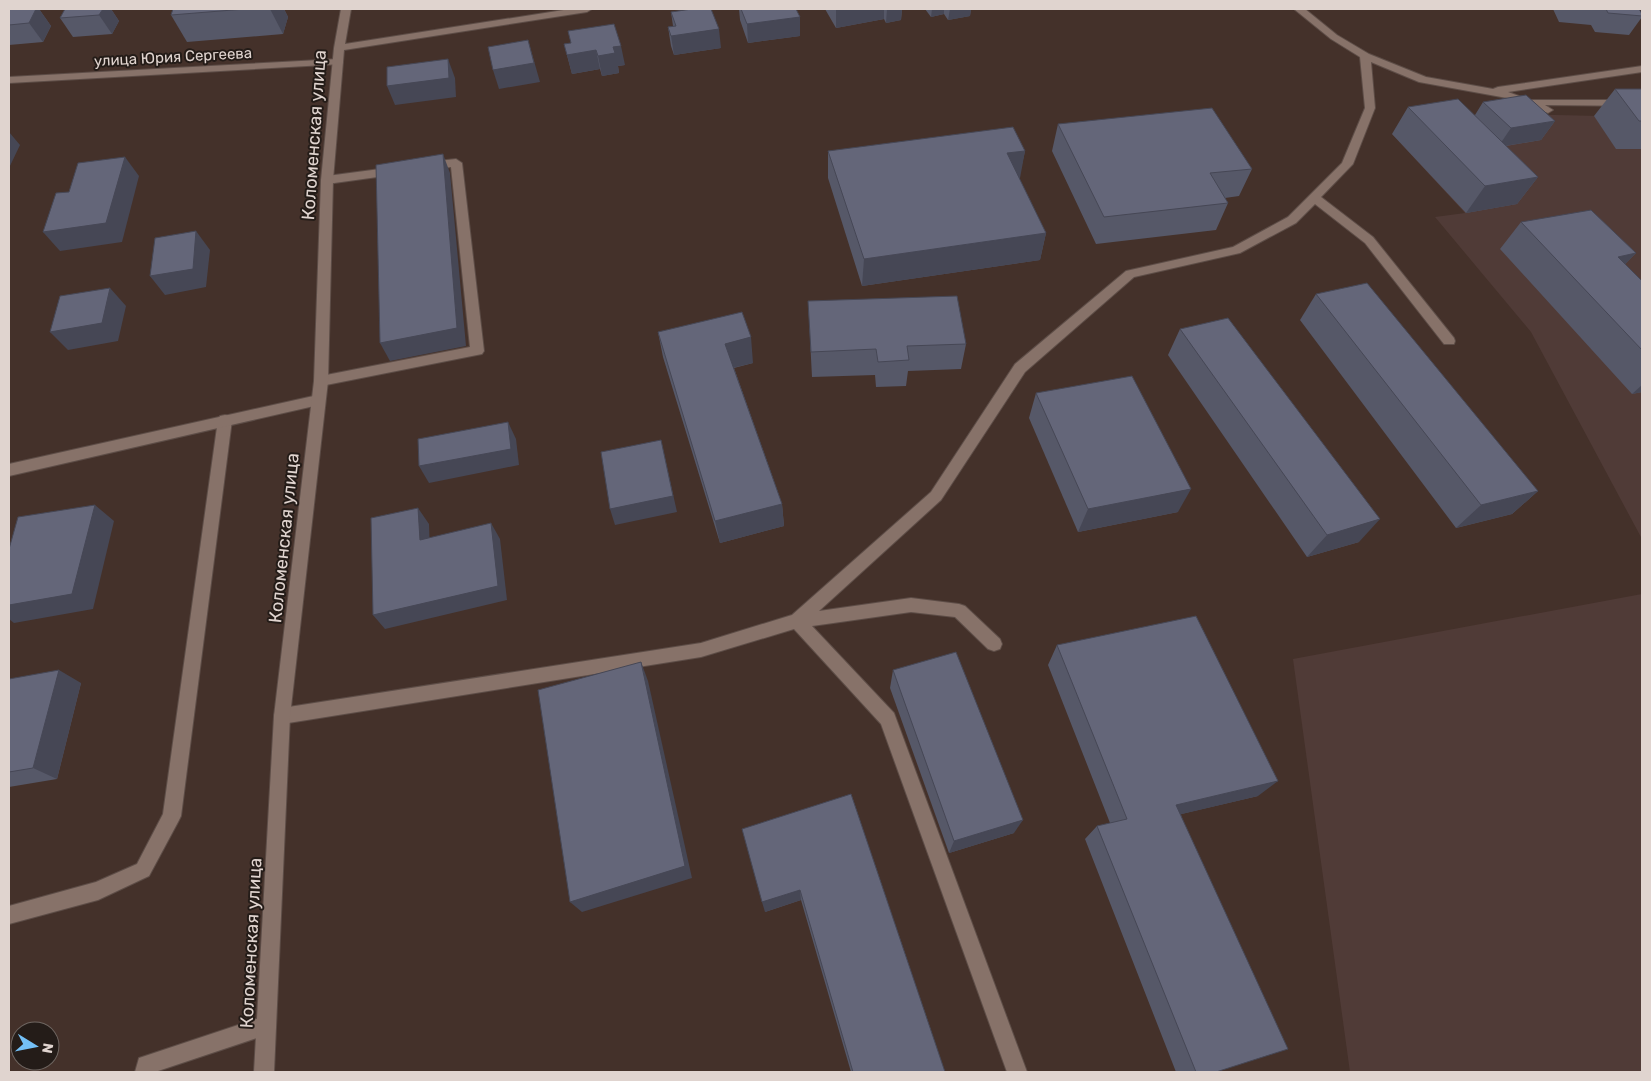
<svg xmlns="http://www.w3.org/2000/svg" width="1651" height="1081" font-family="Rubik,sans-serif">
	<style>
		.industrial { fill: #503b37 }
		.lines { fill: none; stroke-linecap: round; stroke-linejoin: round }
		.lane-casing { stroke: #5d4d47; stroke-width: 2 }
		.street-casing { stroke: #5d4d47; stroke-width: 2 }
		.secondary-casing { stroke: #5d4d47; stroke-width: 2 }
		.lane { fill: #877269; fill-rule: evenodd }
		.street { fill: #877269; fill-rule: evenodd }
		.secondary { fill: #877269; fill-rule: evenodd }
		.wall { fill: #565868 }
		.shaded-wall { fill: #464755 }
		.building { fill: #646679; stroke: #464755 }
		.labels { text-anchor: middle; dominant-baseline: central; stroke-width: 4; stroke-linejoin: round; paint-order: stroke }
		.far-street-label { font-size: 15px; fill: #e0d4cf; stroke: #241c18 }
		.street-label { font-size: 18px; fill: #e0d4cf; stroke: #241c18 }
	</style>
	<rect width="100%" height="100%" fill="#44312a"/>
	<g class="industrial">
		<path d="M1513 114 1642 117V539L1531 332 1435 217 1465 213 1392 134Z"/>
		<path d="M1642 594V1072H1350L1293 659Z"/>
	</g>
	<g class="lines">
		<defs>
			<g id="lane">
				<path d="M1294 9H1305L1337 35 1369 54 1426 77 1493 89 1498 87 1642 66V72L1508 92 1530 100H1642V106L1545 105 1553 110 1548 113 1507 98 1419 82 1371 62 1375 108 1353 164 1321 197 1373 237 1454 338 1455 341 1454 344H1444L1365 243 1315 204 1296 223 1240 253 1134 277 1025 372 941 500 819 611 911 598 959 604 965 606 1000 639 1002 644 1000 649 994 651 988 649 955 617 911 612 812 626 894 713 1027 1072H1007L881 724 794 629 701 657 282 724 276 722 274 716 276 710 282 708 701 643 792 615 931 492 1015 364 1126 271 1233 247 1288 217 1342 163 1365 108 1360 57 1331 39Z"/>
				<path d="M456 159 462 163 484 351 482 354 321 386 316 385 314 381 316 377 321 376 470 347 451 167 428 170 422 166 428 162Z"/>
				<path d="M395 167 401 171 399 174 327 184 321 180 327 176Z"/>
				<path d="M225 415 230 416 232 420 181 816 178 822 149 876 98 900 9 924V906L96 882 137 864 163 814 218 420 220 416Z"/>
			</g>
			<g id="street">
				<path d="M338 59 343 62 342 64 9 83V77Z"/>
				<path d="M318 395 323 396 325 400 323 404 9 476V464Z"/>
				<path d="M265 1016 272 1019 275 1026 272 1033 155 1072H135L139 1058Z"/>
			</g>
			<path id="secondary" d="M341 9H351L345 44 570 9H592L587 12 344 50 333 180 328 381 290 716 274 1072H254L274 716 314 381 321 180 334 48Z"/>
		</defs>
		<use href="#lane" class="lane-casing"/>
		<use href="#street" class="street-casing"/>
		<use href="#secondary" class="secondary-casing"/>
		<use href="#lane" class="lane"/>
		<use href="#street" class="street"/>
		<use href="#secondary" class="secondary"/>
	</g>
	<g class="wall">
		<path d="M9 9H39L51 26 43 42 9 45Z"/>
		<path d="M65 9H111L119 21 112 34 73 37 60 18Z"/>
		<path d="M173 9H284L288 17 283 34 187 42 171 15Z"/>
		<path d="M739 9H796L800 36 748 43 740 20Z"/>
		<path d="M825 9H902L901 20 886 23 884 19 836 28Z"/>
		<path d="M925 9H971L970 16 948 20 944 14 931 17Z"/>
		<path d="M1553 9H1639L1642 14V17L1629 35 1595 32 1591 25 1559 22Z"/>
		<path d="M671 12 721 48 674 55 671 46 668 27 673 26Z"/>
		<path d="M568 31 625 65 618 66 619 73 602 76 600 69 572 74 564 44 571 43Z"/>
		<path d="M1615 89H1642V149H1616L1594 116Z"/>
		<path d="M1483 102 1555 121 1541 140 1506 146 1538 177 1517 204 1466 213 1392 134 1408 107 1475 115Z"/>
		<path d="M1058 124 1252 169 1239 196 1225 198 1228 203 1216 230 1096 244 1052 151Z"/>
		<path d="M828 151H1025L1019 178 1046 233 1040 260 862 286 828 178Z"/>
		<path d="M1521 222 1636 253 1625 264 1642 281V392L1632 394 1500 249Z"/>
		<path d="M1316 294 1538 491 1512 514 1456 528 1300 320Z"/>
		<path d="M808 301 966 344 961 369 908 371 906 386 876 387 875 375 812 377Z"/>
		<path d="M1180 329 1359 542 1307 557 1168 355Z"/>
		<path d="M658 332 753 363 734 368 782 504 784 526 720 543 663 357Z"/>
		<path d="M1036 393 1178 512 1078 532 1029 418Z"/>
		<path d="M1057 645 1258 796 1181 814 1216 1072H1176L1085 839 1097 826 1110 823 1048 665Z"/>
		<path d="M893 670 1014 833 949 853 890 688Z"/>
		<path d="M9 679 81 683 57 779 9 787Z"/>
		<path d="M851 794 945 1072H851L801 900 765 912Z"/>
	</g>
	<g class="shaded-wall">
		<path d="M36 9H39L51 26 43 42 29 23Z"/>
		<path d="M103 9H111L119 21 112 34 99 15Z"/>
		<path d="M270 9H284L288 17 283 34Z"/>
		<path d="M836 9H884V19L836 28Z"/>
		<path d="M887 9H902L901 20 886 23Z"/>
		<path d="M932 9H944V14L931 17Z"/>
		<path d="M950 9H971L970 16 948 20Z"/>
		<path d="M800 17V36L748 43 747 24Z"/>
		<path d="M719 29 721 48 674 55 671 36Z"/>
		<path d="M528 40 540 82 499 89 493 70Z"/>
		<path d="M621 46 625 65 618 66 619 73 602 76 598 56 613 47Z"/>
		<path d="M596 50 600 69 572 74 567 55Z"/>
		<path d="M448 59 455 78 456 97 395 105 387 86Z"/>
		<path d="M1555 121 1541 140 1498 147 1511 128Z"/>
		<path d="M9 132 20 145 9 168Z"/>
		<path d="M1025 151 1020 178 1002 181 1007 153Z"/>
		<path d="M443 154 450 173 466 346 390 361 380 343Z"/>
		<path d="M125 157 139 176 122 242 60 251 43 232Z"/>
		<path d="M1538 177 1517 204 1466 213 1485 186Z"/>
		<path d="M196 231 210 250 206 287 165 295 150 276Z"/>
		<path d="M1046 233 1040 260 862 286 864 259Z"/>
		<path d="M1636 253 1610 280 1618 257Z"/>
		<path d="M110 288 126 306 118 341 68 350 50 332Z"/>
		<path d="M751 337 753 363 728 369 725 344Z"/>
		<path d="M1642 385V392L1632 394Z"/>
		<path d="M508 422 516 439 519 465 429 483 419 466Z"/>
		<path d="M661 440 677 512 615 525 610 509Z"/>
		<path d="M1191 489 1178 512 1078 532 1088 509Z"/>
		<path d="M1538 491 1512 514 1456 528 1481 505Z"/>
		<path d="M782 504 784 526 720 543 715 521Z"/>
		<path d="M95 505 114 521 93 609 14 623 9 619V605Z"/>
		<path d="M418 508 429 524 430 555 420 540Z"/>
		<path d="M1380 519 1359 542 1307 557 1327 535Z"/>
		<path d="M491 523 500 539 507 600 385 629 373 615Z"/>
		<path d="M641 662 648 681 692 878 582 912 570 902Z"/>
		<path d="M59 670 81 683 57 779 33 768Z"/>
		<path d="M1278 781 1258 796 1161 819 1176 805Z"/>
		<path d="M1023 820 1014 833 949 853 954 841Z"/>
		<path d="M800 890 801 900 765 912 762 902Z"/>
	</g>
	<g class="building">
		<path d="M9 9H36L29 23 9 25Z"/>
		<path d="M65 9H103L99 15 60 18Z"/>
		<path d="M173 9H245L171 15Z"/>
		<path d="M692 9H711L719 29 671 36 668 27 676 26 671 12Z"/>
		<path d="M741 9H796L800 17 747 24Z"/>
		<path d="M1606 9H1639L1642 14V16L1608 13Z"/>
		<path d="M614 24 621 46 613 47 615 53 598 56 596 50 567 55 564 44 571 43 568 31Z"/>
		<path d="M528 40 534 63 493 70 488 47Z"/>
		<path d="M448 59 449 78 387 86V67Z"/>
		<path d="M1615 89H1642V121H1639Z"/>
		<path d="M1526 95 1555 121 1511 128 1483 102Z"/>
		<path d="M1458 99 1538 177 1485 186 1408 107Z"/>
		<path d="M1212 108 1252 169 1210 173 1228 203 1104 217 1058 124Z"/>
		<path d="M1013 127 1025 151 1007 153 1046 233 864 259 828 151Z"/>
		<path d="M443 154 457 328 380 343 376 165Z"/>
		<path d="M125 157 106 223 43 232 56 193 69 192 78 163Z"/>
		<path d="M1591 210 1636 253 1618 257 1642 281V350L1521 222Z"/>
		<path d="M196 231 193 269 150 276 155 238Z"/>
		<path d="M1367 283 1538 491 1481 505 1316 294Z"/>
		<path d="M110 288 102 323 50 332 60 296Z"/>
		<path d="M957 296 966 344 907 346 909 360 878 362 876 349 811 352 808 301Z"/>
		<path d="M742 312 751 337 725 344 782 504 715 521 658 332Z"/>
		<path d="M1228 318 1380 519 1327 535 1180 329Z"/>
		<path d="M1132 376 1191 489 1088 509 1036 393Z"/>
		<path d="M508 422 511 449 419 466 418 439Z"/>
		<path d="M661 440 673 496 610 509 601 452Z"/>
		<path d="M95 505 72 594 9 605V549L18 517Z"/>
		<path d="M418 508 420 540 491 523 498 586 373 615 371 518Z"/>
		<path d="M1196 616 1278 781 1176 805 1288 1049 1216 1072H1196L1097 826 1127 819 1057 645Z"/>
		<path d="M956 652 1023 820 954 841 893 670Z"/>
		<path d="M641 662 685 866 570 902 538 690Z"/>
		<path d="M59 670 33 768 9 772V679Z"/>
		<path d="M851 794 945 1072H853L800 890 762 902 742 829Z"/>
	</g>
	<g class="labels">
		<g class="far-street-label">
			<text transform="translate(173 57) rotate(-3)">улица Юрия Сергеева</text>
		</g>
		<g class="street-label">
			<text transform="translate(314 135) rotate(-86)">Коломенская улица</text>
			<text transform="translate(284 538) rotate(-84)">Коломенская улица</text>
			<text transform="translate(251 943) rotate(-87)">Коломенская улица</text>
		</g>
	</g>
	<rect width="1651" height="1081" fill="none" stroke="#e0d4cf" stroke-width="20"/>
	<g transform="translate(35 1046) rotate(100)"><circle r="24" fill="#241c18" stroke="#6f6661"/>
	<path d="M0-4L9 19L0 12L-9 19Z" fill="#74c0f6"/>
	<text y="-8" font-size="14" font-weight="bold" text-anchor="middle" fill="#e0d4cf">N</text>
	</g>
</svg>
